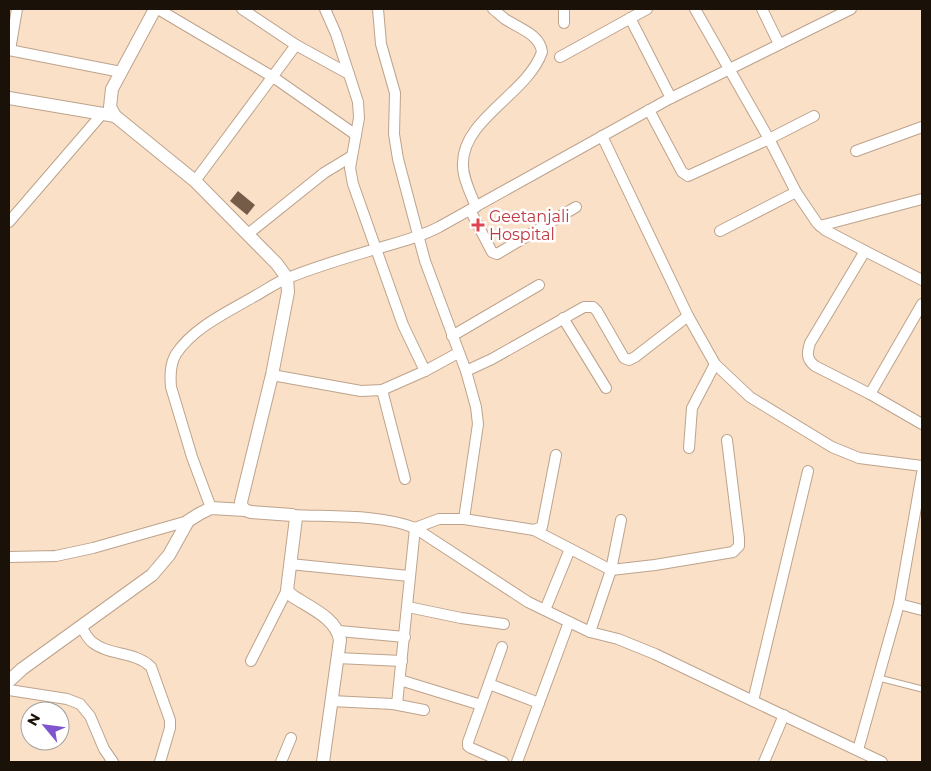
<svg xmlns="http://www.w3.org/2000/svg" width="931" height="771" font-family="Montserrat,sans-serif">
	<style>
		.building { fill: #755c49 }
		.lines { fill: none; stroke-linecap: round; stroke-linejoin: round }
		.service-casing { stroke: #bda38c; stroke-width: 7 }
		.minor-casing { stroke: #bda38c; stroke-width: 12 }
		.tertiary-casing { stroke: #bda38c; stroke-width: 14 }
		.service { stroke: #fff; stroke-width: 5 }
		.minor { stroke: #fff; stroke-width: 10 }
		.tertiary { stroke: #fff; stroke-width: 12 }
		.health-dot { fill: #e0444e; stroke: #fff; stroke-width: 2 }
		.labels { text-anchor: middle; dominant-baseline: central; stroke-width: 5; stroke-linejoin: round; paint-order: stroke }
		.health-label { font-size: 16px; fill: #be3a42; stroke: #fff; text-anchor: start }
	</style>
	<rect width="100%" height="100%" fill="#fbe0c8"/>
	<path class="building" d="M238 191 255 205 247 215 230 201Z"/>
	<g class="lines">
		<defs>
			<path id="service" d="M879 678 922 689"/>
			<g id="minor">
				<path d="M158 9 273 77 356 135"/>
				<path d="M242 9 296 45 349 74"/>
				<path d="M325 9 336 34 358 102 359 118 350 168 353 184 403 325 425 371"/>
				<path d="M378 9 381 44 395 93 394 134 398 159 425 261 466 371 476 407 478 424 464 519"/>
				<path d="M564 9V23"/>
				<path d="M695 9 769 139 796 192 817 223 825 230 865 251 922 280"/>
				<path d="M762 9 779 44"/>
				<path d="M630 18 671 98"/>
				<path d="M9 50 121 72"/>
				<path d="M10 50 17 9"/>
				<path d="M560 57 647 9"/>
				<path d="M649 110 682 172 688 176 769 139 814 116"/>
				<path d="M602 136 688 316 715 364 750 397 832 447 859 458 922 466"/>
				<path d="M856 151 922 127"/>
				<path d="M195 181 296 45"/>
				<path d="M476 207C471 194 462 177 463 163 463 119 528 93 542 52 540 34 518 28 505 19 501 16 497 12 493 9"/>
				<path d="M470 210 492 252 497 254 576 207"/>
				<path d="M9 222 102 114"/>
				<path d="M820 226 922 199"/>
				<path d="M720 231 796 192"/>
				<path d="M248 234 324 173 352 156"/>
				<path d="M865 251 810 343C807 353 806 359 815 366L870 394 922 424"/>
				<path d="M563 318 606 388"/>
				<path d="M452 336 539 285"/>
				<path d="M466 371 492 359 584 307H593L597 311 624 358 629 360 635 357 688 316"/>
				<path d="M272 375 361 391 382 390 425 371 458 353"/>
				<path d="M382 390 405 479"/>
				<path d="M870 394 922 304"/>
				<path d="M689 448 692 408 715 364"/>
				<path d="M808 471 753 701 882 762"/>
				<path d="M211 508 192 457 171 387C170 375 170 364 176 354 194 327 228 312 255 296 266 290 277 282 288 278 317 266 349 257 379 248 400 242 420 237 439 227L669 99 851 9"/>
				<path d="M292 515C331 517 380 514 415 528L528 602 590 632 618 639 655 654 753 701"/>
				<path d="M534 530 542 527 556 455"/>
				<path d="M9 557 56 556 93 548 188 521"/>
				<path d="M290 564 409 576"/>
				<path d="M899 604 922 610"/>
				<path d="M408 607 461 618 504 624"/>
				<path d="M545 610 570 549"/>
				<path d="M81 626C84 631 87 638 92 642 109 656 135 651 151 667L170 720V728L160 762"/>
				<path d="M339 631 405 637"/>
				<path d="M590 632 611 570 621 520"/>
				<path d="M502 647 468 742V746L471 748 503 762"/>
				<path d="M337 658 402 661"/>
				<path d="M251 661 287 590"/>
				<path d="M400 680 481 705"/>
				<path d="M489 684 539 703"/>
				<path d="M9 690 67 699 80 704 90 716 104 749 113 762"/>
				<path d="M331 701 393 704 424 710"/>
				<path d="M397 704 415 528 439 519H464L534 530 611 570 655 565 733 552 739 546V538L727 440"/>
				<path d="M858 750 899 604 922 473"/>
				<path d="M281 762 291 738"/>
				<path d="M517 762 569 622"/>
				<path d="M764 762 784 715"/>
			</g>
			<g id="tertiary">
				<path d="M155 9 112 89 110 107 115 116 195 181 277 264 287 278 288 292 272 375 241 502C242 509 244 510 251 512L292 515 296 518 287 590 291 595C308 607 336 617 340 640L323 762"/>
				<path d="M9 98 115 116"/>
				<path d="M9 681 22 669 152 575 169 555 188 521 199 514 211 508 245 510"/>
			</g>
		</defs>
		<use href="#service" class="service-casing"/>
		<use href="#minor" class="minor-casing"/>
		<use href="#tertiary" class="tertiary-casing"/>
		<use href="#service" class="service"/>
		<use href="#minor" class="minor"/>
		<use href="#tertiary" class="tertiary"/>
	</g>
	<path class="health-dot" d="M475.5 217.5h5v5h5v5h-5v5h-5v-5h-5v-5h5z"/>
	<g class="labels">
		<g class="health-label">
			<text x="489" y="216">Geetanjali<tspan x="489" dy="18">Hospital</tspan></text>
		</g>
	</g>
	<rect width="931" height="771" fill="none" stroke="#1a1109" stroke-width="20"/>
	<g transform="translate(45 726) rotate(299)"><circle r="24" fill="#ffffff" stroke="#a3a09d"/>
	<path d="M0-4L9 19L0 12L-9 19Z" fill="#7f55cf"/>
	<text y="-8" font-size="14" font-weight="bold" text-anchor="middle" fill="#1a1109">N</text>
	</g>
</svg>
